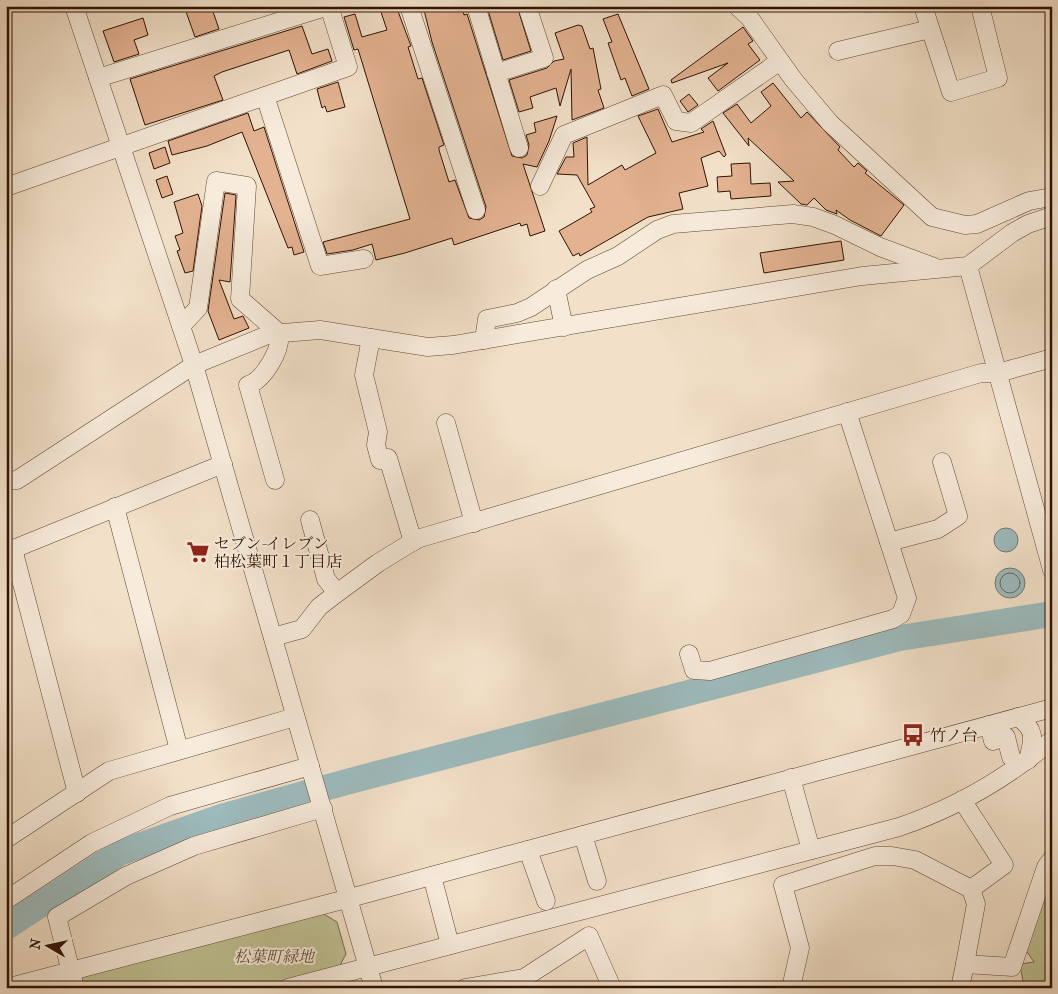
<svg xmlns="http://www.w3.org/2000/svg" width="1058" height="994" font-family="'IM FELL French Canon','Noto Serif JP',serif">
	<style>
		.green { fill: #bfc193; stroke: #776a4a }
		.water { fill: #9dbbbd; stroke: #717772 }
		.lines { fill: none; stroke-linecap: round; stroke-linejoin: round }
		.shore { stroke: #666660; stroke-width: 1 }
		.river { stroke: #9dbbbd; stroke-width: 26 }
		.building { fill: #e3b291; stroke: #2f1202 }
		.minor-casing { stroke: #604634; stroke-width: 19 }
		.minor { stroke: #f7ebdb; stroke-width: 18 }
		.labels { text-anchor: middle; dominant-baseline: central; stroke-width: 4; stroke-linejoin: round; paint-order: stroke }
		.poi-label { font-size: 16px; fill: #2f1202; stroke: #f7ebdb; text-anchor: start }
		.park-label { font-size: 16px; font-style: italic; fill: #614f35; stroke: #f7ebdb }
	</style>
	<rect width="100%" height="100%" fill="#f2e0c8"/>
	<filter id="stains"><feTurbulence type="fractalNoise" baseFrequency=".004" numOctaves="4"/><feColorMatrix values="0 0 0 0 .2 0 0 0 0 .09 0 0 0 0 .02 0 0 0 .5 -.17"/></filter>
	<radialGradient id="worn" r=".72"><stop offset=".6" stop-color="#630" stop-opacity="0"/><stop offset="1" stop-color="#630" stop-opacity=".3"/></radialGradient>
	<g class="green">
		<path d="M1052 880V988H1024L1020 964 1034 962 1018 939Z"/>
		<path d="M322 913 337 922 346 954 338 969 268 988H81L79 981 82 975Z"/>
	</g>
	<g class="water">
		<circle cx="1006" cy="540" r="12"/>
		<circle cx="1010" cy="583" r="15"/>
	</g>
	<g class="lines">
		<circle class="shore" cx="1010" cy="583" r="10"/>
		<path class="river" d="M6 927 119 853 221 817 350 781 900 638 1052 614"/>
	</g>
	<g class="building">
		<path d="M184 6H211L219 29 195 37Z"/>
		<path d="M379 6H396L411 46 408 47 418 79 422 78 444 145 439 147V150L449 182 455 180 469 218 479 220 484 217 486 207 432 42 423 6H462L464 15 467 14 512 156 522 158 527 155 529 145 526 135 536 132 534 123 557 116 549 141 537 167 523 164 545 231 530 236 527 224 521 226 520 223 454 245 452 238 405 253 376 260 372 244 353 250 327 254 323 242 410 219 358 49 354 50 344 17 355 14 362 37 387 30Z"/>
		<path d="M489 6H517L531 51 503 60 487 7Z"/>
		<path d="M618 14 649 89 632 96 625 78 621 80 608 43 612 42 603 19Z"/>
		<path d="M143 18 148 35 134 40 139 54 114 62 103 31Z"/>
		<path d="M578 25 582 26 590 49 593 48 601 89 598 90 604 108 572 120 571 69 560 106 556 88 530 97 533 108 519 112 509 80 547 68 554 61 564 59 555 33Z"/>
		<path d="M302 26 312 54 328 49 332 61 297 74 289 50 222 72 214 76 223 100 145 125 130 79Z"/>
		<path d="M743 27 753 41 748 44 760 60 718 91 708 78 728 63 672 83 671 80Z"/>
		<path d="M338 82 345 107 327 112 325 106 322 108 317 89Z"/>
		<path d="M773 83 801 118 807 112 840 147 838 150 854 167 858 163 867 171 865 173 904 205 881 236 850 220 836 210 837 214 826 210 814 198 807 205 801 204 778 182 794 181 748 138 749 146 723 113 737 104 751 123 771 106 761 92Z"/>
		<path d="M689 94 698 105 688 112 680 101Z"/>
		<path d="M658 109 672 142 704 132 701 129 713 121 726 155 724 157 719 151 701 158 708 186 679 193 683 209 648 217 580 256 579 253 573 256 559 231 592 212 590 209 595 207 577 175 557 174 566 157H574L573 143 587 137 588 185 622 165 625 170 656 153 638 116Z"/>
		<path d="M248 113 254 131 264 127 304 252 294 255 292 247 288 248 242 132 207 146 172 155 168 141Z"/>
		<path d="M165 147 170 163 154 169 149 153Z"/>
		<path d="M750 163 751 184 770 183 771 196 731 199 730 191 718 192 717 177 732 176 731 164Z"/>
		<path d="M167 176 173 194 162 198 156 180Z"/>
		<path d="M225 193 236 195 230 282 219 280 234 319 243 316 249 328 219 340 208 311Z"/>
		<path d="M198 194 202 206 193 271 185 273 177 251 180 250 175 236 183 233 174 202Z"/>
		<path d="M841 241 844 260 764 273 760 253Z"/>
	</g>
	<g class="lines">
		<defs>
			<g id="minor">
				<path d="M74 6 194 365 374 988"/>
				<path d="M409 6 476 210"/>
				<path d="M476 6 519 148"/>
				<path d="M737 6 749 17 793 79 830 123 932 217 965 225 977 224 1029 201 1052 197"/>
				<path d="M923 6 951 92 998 78 980 6"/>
				<path d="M838 51 930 29"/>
				<path d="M496 73 544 58 527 6"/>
				<path d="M98 78 329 6"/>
				<path d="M265 96 348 67 329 6"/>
				<path d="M540 186 564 135 663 95 676 121 691 123 780 61"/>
				<path d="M6 187 265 96 320 266 364 259"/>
				<path d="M968 266 1052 570"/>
				<path d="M556 289 564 327"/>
				<path d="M181 326 198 308 216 181 247 186 240 299 279 333C282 349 264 380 248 385L275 480"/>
				<path d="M371 338 364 375 378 432 376 445 380 460 388 458 413 542"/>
				<path d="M484 340 487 319 517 313 531 307 587 270 618 256 657 230 673 224 793 214 813 217 835 225 880 247 934 267"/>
				<path d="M446 423 474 523"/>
				<path d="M6 481 17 480 194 365 270 334 320 330 428 347 453 345 862 276 968 266 1012 233 1028 224 1052 216"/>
				<path d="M115 507 179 750"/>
				<path d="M310 520 326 579 337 593"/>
				<path d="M889 542 938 529 958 516 942 462"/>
				<path d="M13 549 77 793"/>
				<path d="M6 552 223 464"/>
				<path d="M273 637 302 629 319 607 337 593 378 563 417 539 981 373H998L1052 358"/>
				<path d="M689 654 694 670 710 671 893 619 901 614 907 598 847 412"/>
				<path d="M1018 717C1037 731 1033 739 1028 760"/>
				<path d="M989 725 993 741 1006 737 1011 757"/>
				<path d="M791 778 811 850"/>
				<path d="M962 800 1004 865 971 889"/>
				<path d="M583 835 597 881"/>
				<path d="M6 839 109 771 295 717"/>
				<path d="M528 850 546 901"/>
				<path d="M432 876 450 945"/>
				<path d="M6 900 92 843 170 806 310 766"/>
				<path d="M6 988 350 898 1052 708"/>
				<path d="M75 988 57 917 126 876 194 846 323 808"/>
				<path d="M288 988 899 827C955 808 1007 778 1052 740"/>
				<path d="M465 988 524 978 589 936 612 988"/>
				<path d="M791 988 800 948 783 885 875 856H892L915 860 971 889 976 904 965 964 1012 967 1046 867 1052 859"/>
				<path d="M960 988 965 964"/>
			</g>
		</defs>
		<use href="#minor" class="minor-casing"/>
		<use href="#minor" class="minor"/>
	</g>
	<defs>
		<symbol id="supermarket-bare" viewBox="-9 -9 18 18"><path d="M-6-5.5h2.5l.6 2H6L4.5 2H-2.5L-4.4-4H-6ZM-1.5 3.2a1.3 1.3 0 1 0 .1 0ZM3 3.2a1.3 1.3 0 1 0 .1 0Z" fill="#8f2418" stroke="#f7ebdb" stroke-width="2.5" paint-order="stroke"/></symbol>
		<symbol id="bus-bare" viewBox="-9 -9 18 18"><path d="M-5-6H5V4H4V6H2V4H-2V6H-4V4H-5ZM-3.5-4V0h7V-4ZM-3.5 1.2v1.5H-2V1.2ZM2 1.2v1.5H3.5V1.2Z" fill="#8f2418" stroke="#f7ebdb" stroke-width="2.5" paint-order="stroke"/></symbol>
	</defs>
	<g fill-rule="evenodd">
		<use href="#supermarket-bare" x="182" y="536" width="32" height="32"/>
		<use href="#bus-bare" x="897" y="719" width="32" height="32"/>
	</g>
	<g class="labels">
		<g class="poi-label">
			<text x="214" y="543">セブン-イレブン<tspan x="214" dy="18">柏松葉町１丁目店</tspan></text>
			<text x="930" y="735">竹ノ台</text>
		</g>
		<g class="park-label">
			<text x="274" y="956">松葉町緑地</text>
		</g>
	</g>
	<rect width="1058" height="994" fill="none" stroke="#f2e0c8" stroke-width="25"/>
	<rect x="8" y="8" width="1043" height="979" fill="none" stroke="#2f1202" stroke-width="2.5"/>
	<rect x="12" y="12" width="1033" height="969" fill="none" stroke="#2f1202"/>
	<g transform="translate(48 946) rotate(279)" stroke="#f7ebdb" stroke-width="4" paint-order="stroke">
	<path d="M0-4L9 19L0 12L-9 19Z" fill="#2f1202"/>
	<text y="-8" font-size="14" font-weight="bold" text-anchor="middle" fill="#2f1202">N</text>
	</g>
	<rect width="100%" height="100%" filter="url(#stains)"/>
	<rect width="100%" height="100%" fill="url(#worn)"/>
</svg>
